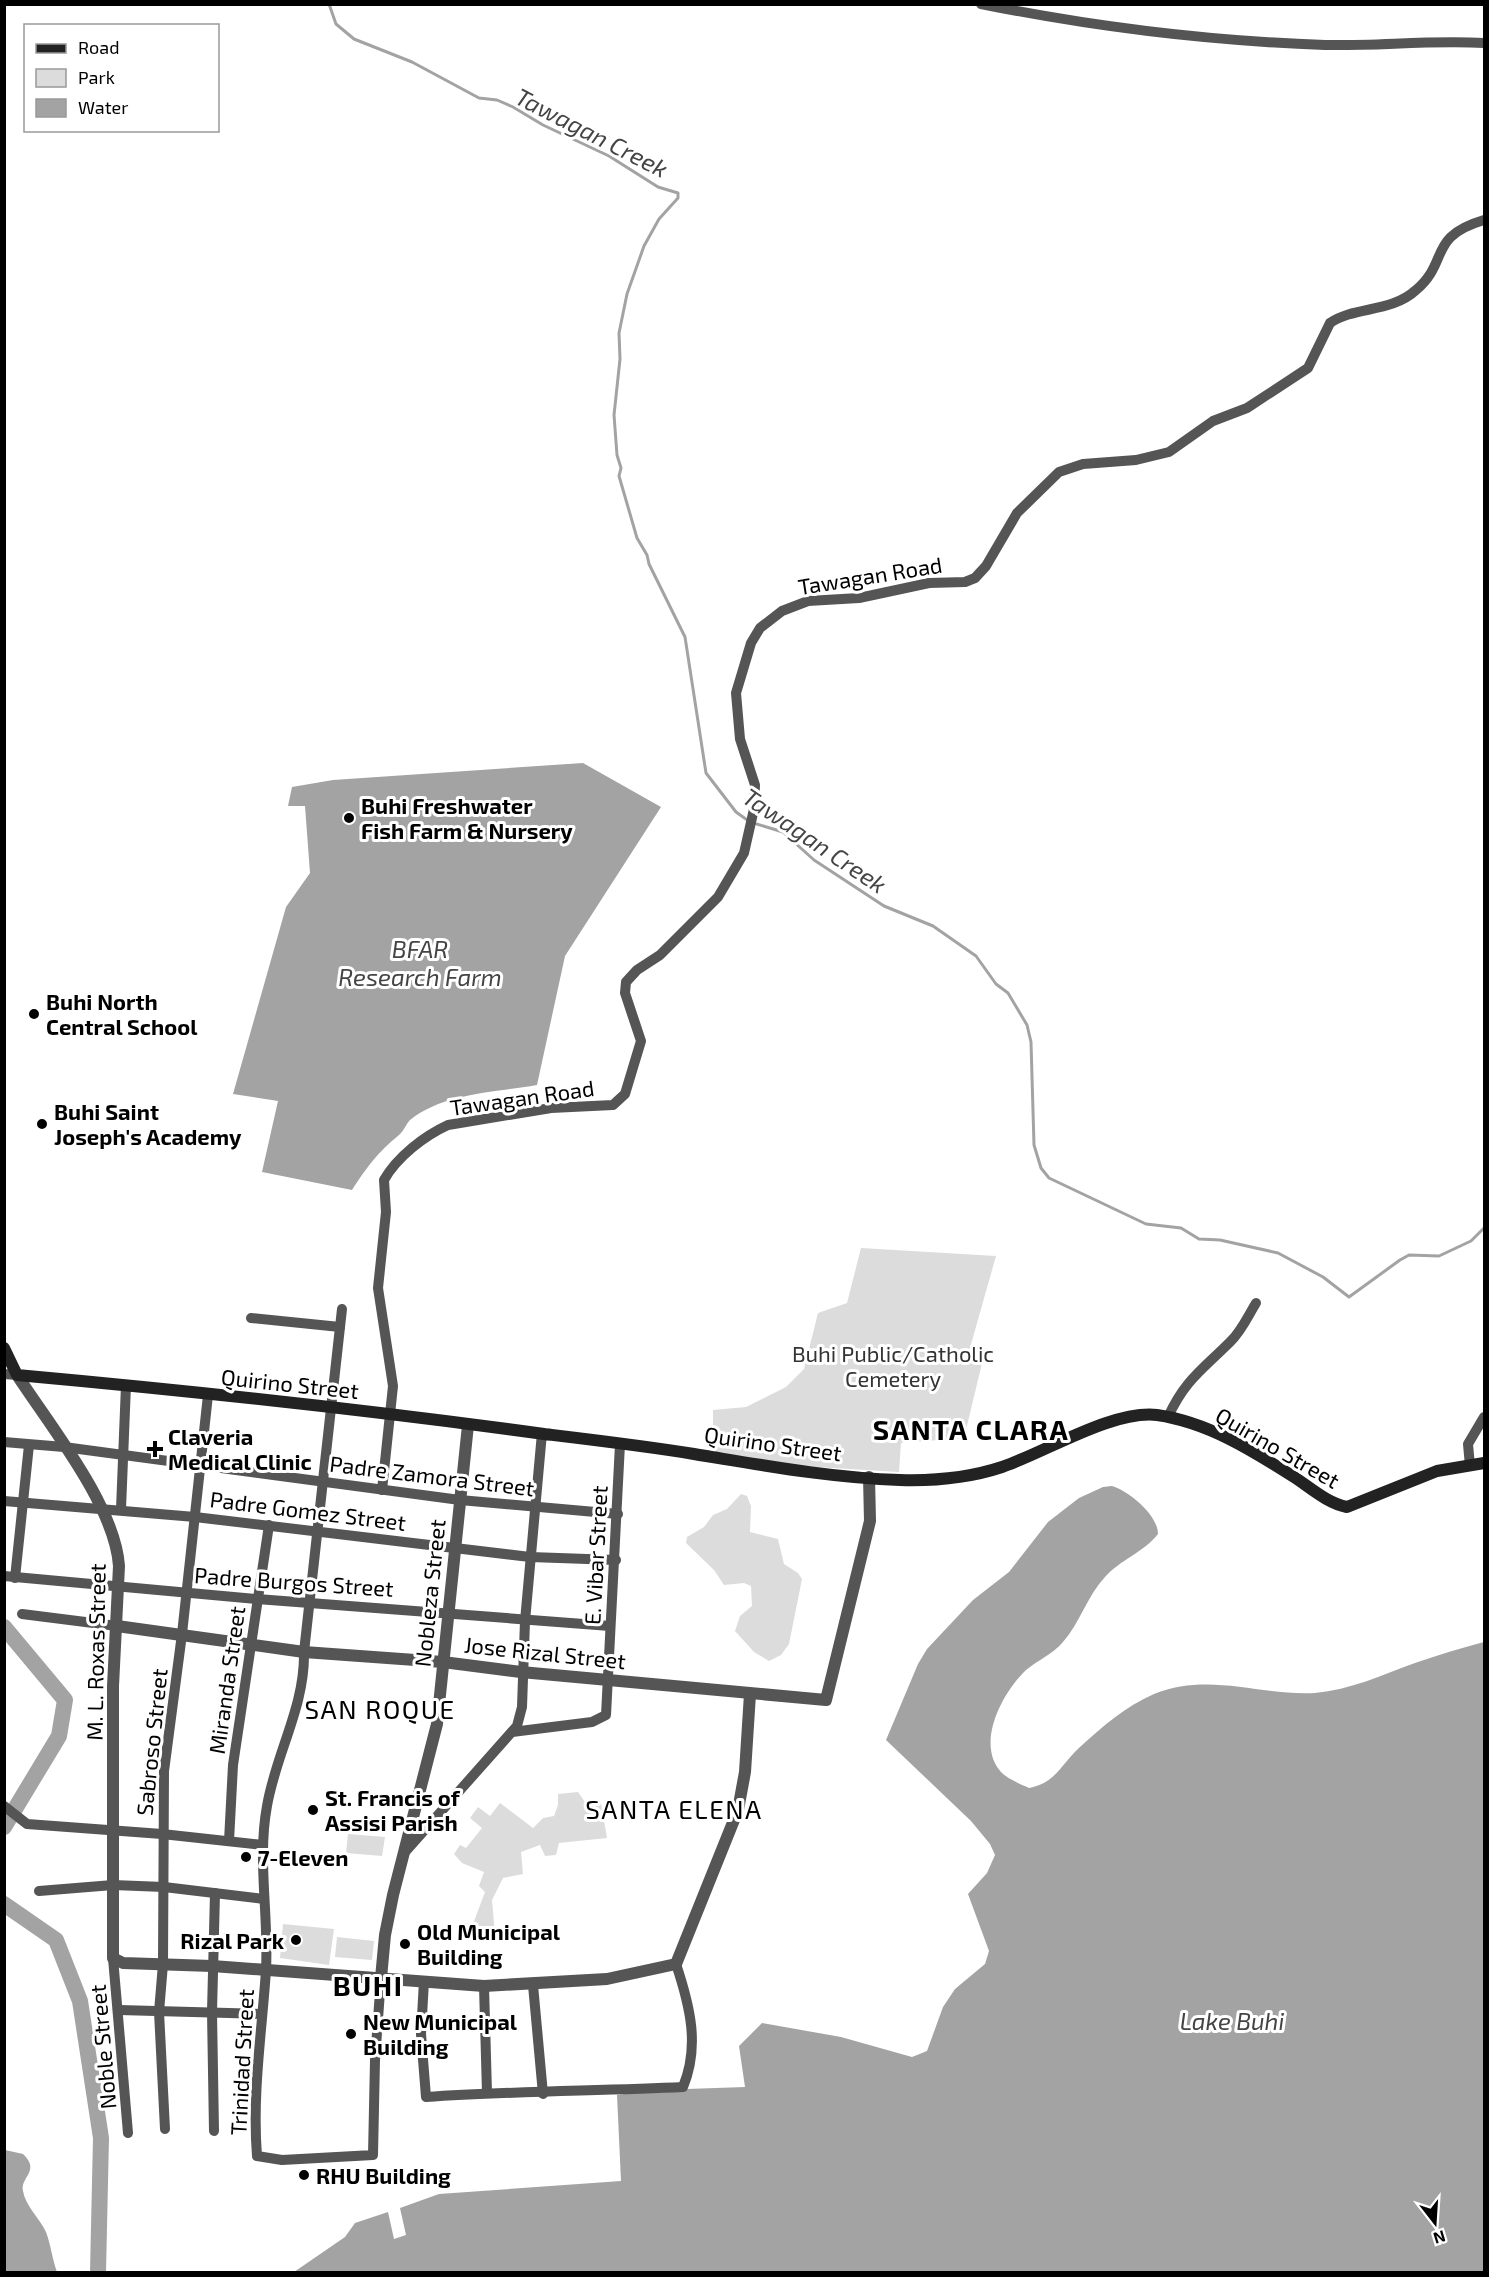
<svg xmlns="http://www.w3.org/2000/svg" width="1489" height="2277" font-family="'Exo 2',sans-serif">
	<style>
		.green { fill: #dcdcdc }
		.water { fill: #a3a3a3 }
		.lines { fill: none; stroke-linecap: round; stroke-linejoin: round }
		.stream { stroke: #a3a3a3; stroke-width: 3 }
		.river { stroke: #a3a3a3; stroke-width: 16 }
		.minor { stroke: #555; stroke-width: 10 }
		.tertiary { stroke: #555; stroke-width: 12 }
		.secondary { stroke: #222; stroke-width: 12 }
		.poi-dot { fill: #000; stroke: #fff; stroke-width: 2 }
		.labels { text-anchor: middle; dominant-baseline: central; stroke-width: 6; stroke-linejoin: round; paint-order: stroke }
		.street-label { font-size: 22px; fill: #000; stroke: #fff }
		.poi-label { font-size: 22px; font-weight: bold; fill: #000; stroke: #fff; text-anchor: start }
		.park-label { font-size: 22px; fill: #333; stroke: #fff }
		.water-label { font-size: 24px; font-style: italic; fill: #444; stroke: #fff }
		.quarter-label { font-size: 26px; letter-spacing: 1.5px; fill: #000; stroke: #fff }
		.district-label { font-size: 28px; font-weight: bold; letter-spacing: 1.5px; fill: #000; stroke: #fff }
	</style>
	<rect width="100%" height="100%" fill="#fff"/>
	<g class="green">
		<path d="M861 1248 996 1256 970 1348 984 1355 964 1438 901 1443 899 1472 799 1466 713 1455V1410L746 1407 786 1387 804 1369 818 1313 847 1303Z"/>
		<path d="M741 1494 747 1496 751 1506 750 1532 778 1539 784 1564 798 1573 802 1579 789 1644 781 1655 769 1661 754 1652 735 1631 740 1616 752 1606 751 1586 744 1583 724 1585 714 1570 686 1543 687 1537 704 1527 713 1515 727 1509Z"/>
		<path d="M578 1792 587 1805 601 1803 607 1838 559 1843 556 1855 545 1856 540 1845 521 1852 523 1874 503 1878 492 1900 495 1935 478 1938 464 1929 465 1923 473 1924 485 1892 479 1886 484 1872 462 1863 454 1854 460 1845 466 1848 482 1828 470 1818 478 1807 490 1816 500 1803 533 1828 543 1818 554 1816 558 1805V1794Z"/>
		<path d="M348 1834 385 1837 382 1856 346 1853Z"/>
		<path d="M283 1924 334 1929 329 1965 280 1958Z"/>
		<path d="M337 1937 374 1941 372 1960 335 1957Z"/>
	</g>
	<g class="water">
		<path d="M583 763 661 807 565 956 537 1085C497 1092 443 1093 410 1120 406 1124 404 1131 399 1135 378 1152 367 1167 352 1190L262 1172 278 1101 233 1094 286 907 310 873 305 806H288L292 787 333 780Z"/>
		<path d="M1112 1486C1129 1491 1158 1515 1158 1534 1144 1552 1120 1560 1105 1577 1087 1596 1080 1623 1063 1642 1053 1654 1038 1660 1026 1670 1003 1692 975 1743 1001 1772 1008 1779 1020 1784 1029 1788 1056 1783 1061 1764 1080 1747 1102 1727 1126 1706 1154 1694 1210 1672 1259 1696 1315 1693 1350 1690 1382 1675 1415 1663 1438 1655 1461 1648 1484 1642V2272H294L345 2237 355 2223 388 2212 394 2239 406 2235 400 2208 439 2194 621 2181 617 2095 657 2090 745 2087 739 2046 762 2023 841 2037 912 2057 927 2051 943 2007 955 1989 985 1964 989 1951 968 1894 987 1873 995 1855 990 1844 971 1821 886 1740 918 1664 927 1649 973 1600 1009 1572 1048 1522 1079 1498 1103 1487Z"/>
		<path d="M5 2150 23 2154C41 2171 20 2177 23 2191 25 2205 40 2219 46 2232 51 2245 52 2259 57 2272H5Z"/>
	</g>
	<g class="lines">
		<path class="stream" d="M329 4 336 24 354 39 412 62 479 98 497 100 513 107 543 125 609 156 658 187 678 193V198L659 219 644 246 627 294 619 333 620 359 614 415 617 455 621 468 619 476 637 538 647 555 649 564 685 637 706 773 736 812 750 822 783 832 814 860 884 906 933 926 976 956 996 984 1008 993 1027 1025 1031 1042 1034 1145 1041 1168 1049 1178 1146 1224 1181 1228 1199 1239 1220 1240 1278 1253 1323 1277 1349 1297 1400 1260 1409 1255 1439 1256 1471 1241 1484 1228"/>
		<g class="river">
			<path d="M4 1627 65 1700 59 1736 4 1827"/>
			<path d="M4 1904 56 1940 80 2001 101 2138 98 2272"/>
		</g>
		<g class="minor">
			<path d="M981 4C1095 27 1209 41 1325 45 1378 46 1431 40 1484 43"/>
			<path d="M342 1309 304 1652C305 1707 276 1753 267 1806 257 1860 269 1915 266 1970 262 2031 252 2094 257 2156L282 2160 373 2155 375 2060 381 1978"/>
			<path d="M251 1318 340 1327"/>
			<path d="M4 1374 17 1375"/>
			<path d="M1168 1417C1185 1380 1202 1370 1230 1342 1241 1332 1248 1316 1256 1303"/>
			<path d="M4 1442 64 1447 460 1500 618 1514"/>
			<path d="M1470 1466 1468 1444 1484 1417"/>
			<path d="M382 1490 393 1386 378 1288 386 1212 384 1180C397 1157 424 1136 448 1125L551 1108 613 1105 625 1094 641 1041 625 993 626 982 637 970 660 955 718 897 744 853 754 809 755 785 740 739 736 693 751 643 760 628 782 611 808 601 859 598 929 583 965 582 975 578 986 566 1017 513 1059 472 1083 464 1136 460 1169 452 1213 421 1247 408 1308 368 1330 323C1355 306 1391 313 1416 290 1450 261 1427 237 1484 220"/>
			<path d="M4 1501 195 1517 530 1557 616 1560"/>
			<path d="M121 1509 126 1385"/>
			<path d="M4 1576 257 1599 610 1626"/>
			<path d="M15 1578 29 1445"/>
			<path d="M22 1614 117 1626"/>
			<path d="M512 1732 592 1722 606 1715 620 1444"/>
			<path d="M4 1806 27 1824 162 1834 263 1845"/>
			<path d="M229 1841 233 1765 269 1525"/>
			<path d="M406 1851 517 1726 522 1707 525 1621 542 1433"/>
			<path d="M39 1891 113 1885 164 1887 264 1899"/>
			<path d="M113 1958 128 2133"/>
			<path d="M424 1981 421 2034 426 2097C512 2091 598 2091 683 2087 700 2046 690 2006 676 1964"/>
			<path d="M533 1985 543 2094"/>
			<path d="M484 1986 487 2093"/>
			<path d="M119 2010 261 2014"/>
			<path d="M165 2129 159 2012 163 1964 164 1771 182 1634 208 1395"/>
			<path d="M214 2131 212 2012 215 1893"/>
		</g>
		<g class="tertiary">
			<path d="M17 1375C51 1427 115 1506 119 1566L113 1686V1958L123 1963 212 1966 484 1986 607 1979 676 1964 738 1810 745 1772 750 1694"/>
			<path d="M117 1626 304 1652 443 1662 521 1672 826 1700 870 1521 869 1477"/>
			<path d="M381 1978 385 1935 393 1895 437 1724 468 1425"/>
		</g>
		<path class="secondary" d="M4 1348 17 1375C193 1391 369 1410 544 1434 594 1440 645 1446 694 1454 762 1465 831 1478 900 1480 934 1481 969 1478 1002 1467 1046 1452 1112 1410 1157 1415 1207 1422 1252 1450 1294 1477 1311 1488 1327 1503 1347 1507L1437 1471 1484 1463"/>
	</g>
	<g class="poi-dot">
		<circle cx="349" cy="818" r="6"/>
		<circle cx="34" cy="1014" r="6"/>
		<circle cx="42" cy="1124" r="6"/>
		<path d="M152 1440h6v6h6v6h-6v6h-6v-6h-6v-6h6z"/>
		<circle cx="313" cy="1810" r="6"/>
		<circle cx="246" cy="1857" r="6"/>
		<circle cx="296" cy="1940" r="6"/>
		<circle cx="405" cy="1944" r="6"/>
		<circle cx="351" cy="2034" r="6"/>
		<circle cx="304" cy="2175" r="6"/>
	</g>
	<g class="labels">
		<g class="street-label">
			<text transform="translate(870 575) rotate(-9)">Tawagan Road</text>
			<text transform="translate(522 1097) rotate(-8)">Tawagan Road</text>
			<text transform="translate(290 1383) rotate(6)">Quirino Street</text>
			<text transform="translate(773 1443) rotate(8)">Quirino Street</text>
			<text transform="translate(1278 1447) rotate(30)">Quirino Street</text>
			<text transform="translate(432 1475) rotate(7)">Padre Zamora Street</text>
			<text transform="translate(308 1510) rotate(7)">Padre Gomez Street</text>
			<text transform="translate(595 1555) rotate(-87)">E. Vibar Street</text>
			<text transform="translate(294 1581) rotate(4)">Padre Burgos Street</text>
			<text transform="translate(429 1593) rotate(-84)">Nobleza Street</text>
			<text transform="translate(95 1652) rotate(-89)">M. L. Roxas Street</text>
			<text transform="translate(545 1652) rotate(6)">Jose Rizal Street</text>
			<text transform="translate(226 1680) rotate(-82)">Miranda Street</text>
			<text transform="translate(151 1742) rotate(-84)">Sabroso Street</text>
			<text transform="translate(102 2047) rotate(-95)">Noble Street</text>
			<text transform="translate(241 2062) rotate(-87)">Trinidad Street</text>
		</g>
		<g class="poi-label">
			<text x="361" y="805">Buhi Freshwater<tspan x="361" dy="25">Fish Farm &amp; Nursery</tspan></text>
			<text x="46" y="1001">Buhi North<tspan x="46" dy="25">Central School</tspan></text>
			<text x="54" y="1111">Buhi Saint<tspan x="54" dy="25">Joseph's Academy</tspan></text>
			<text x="168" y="1436">Claveria<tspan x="168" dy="25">Medical Clinic</tspan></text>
			<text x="325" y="1797">St. Francis of<tspan x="325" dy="25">Assisi Parish</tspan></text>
			<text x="258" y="1857">7-Eleven</text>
			<text x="417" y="1931">Old Municipal<tspan x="417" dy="25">Building</tspan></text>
			<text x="284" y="1940" text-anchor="end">Rizal Park</text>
			<text x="363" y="2021">New Municipal<tspan x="363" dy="25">Building</tspan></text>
			<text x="316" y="2175">RHU Building</text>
		</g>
		<g class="park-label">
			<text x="893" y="1353">Buhi Public/Catholic<tspan x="893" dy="25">Cemetery</tspan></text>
		</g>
		<g class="water-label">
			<text transform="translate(592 132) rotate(27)">Tawagan Creek</text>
			<text transform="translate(815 840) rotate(34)">Tawagan Creek</text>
			<text x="420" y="948">BFAR<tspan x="420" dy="28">Research Farm</tspan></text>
			<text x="1232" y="2020">Lake Buhi</text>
		</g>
		<g class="quarter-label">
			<text x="380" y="1708">SAN ROQUE</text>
			<text x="674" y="1808">SANTA ELENA</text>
		</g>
		<g class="district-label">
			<text x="971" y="1429">SANTA CLARA</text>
			<text x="368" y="1985">BUHI</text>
		</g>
	</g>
	<rect width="1489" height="2277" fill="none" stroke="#000000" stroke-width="12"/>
	<rect x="24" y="24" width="195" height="108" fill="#ffffff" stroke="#999999" stroke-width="1.5"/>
	<rect x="36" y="44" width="30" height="9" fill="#222222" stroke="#999999" stroke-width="1.5"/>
	<text x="78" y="54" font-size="18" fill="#000000">Road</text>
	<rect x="36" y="69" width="30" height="18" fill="#dcdcdc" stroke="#999999" stroke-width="1.5"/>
	<text x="78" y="84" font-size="18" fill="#000000">Park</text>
	<rect x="36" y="99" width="30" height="18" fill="#a3a3a3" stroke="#999999" stroke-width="1.5"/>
	<text x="78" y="114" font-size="18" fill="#000000">Water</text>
	<g transform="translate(1435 2223) rotate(163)" stroke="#ffffff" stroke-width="4.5" paint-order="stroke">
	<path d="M0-4.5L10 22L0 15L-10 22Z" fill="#000000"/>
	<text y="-9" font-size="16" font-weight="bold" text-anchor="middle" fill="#000000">N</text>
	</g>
</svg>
